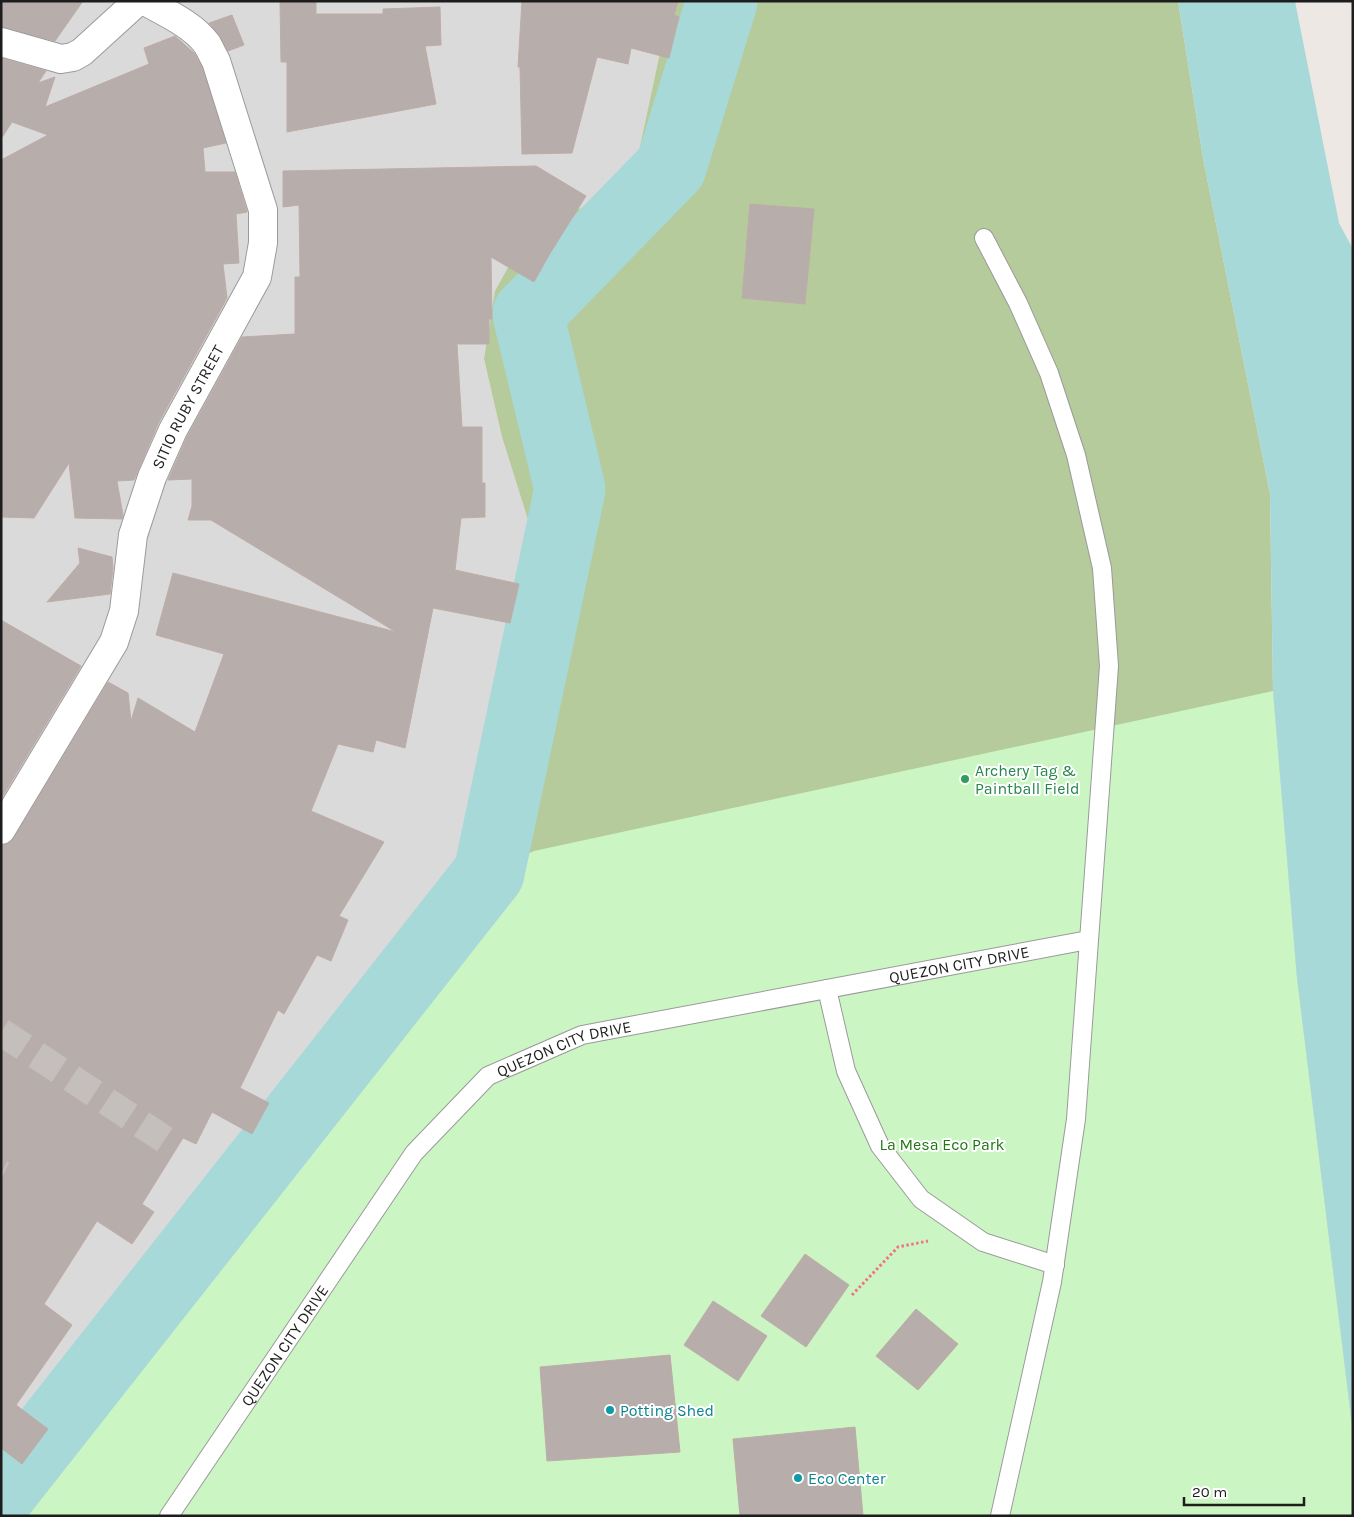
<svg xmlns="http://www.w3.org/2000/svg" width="1354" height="1517" font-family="Karla,sans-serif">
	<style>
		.residential { fill: #dbdadb }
		.forest { fill: #b5cb9b }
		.park { fill: #cbf6c3 }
		.water { fill: #a7d9d8 }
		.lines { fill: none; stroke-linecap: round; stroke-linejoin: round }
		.river { stroke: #a7d9d8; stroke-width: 71 }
		.building { fill: #b7adaa; stroke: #bfaca7 }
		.street-tunnel { stroke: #c4bfbc; stroke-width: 28; stroke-dasharray: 28 14; stroke-linecap: butt }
		.lane-casing { stroke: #9a9a9a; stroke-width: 20 }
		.street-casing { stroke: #9a9a9a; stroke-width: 30 }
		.path { stroke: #f17284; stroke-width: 3; stroke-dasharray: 2.5 2.5; stroke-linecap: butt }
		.lane { stroke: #fff; stroke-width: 18 }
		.street { stroke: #fff; stroke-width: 28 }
		.leisure-dot { fill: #2e9e5b; stroke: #fff; stroke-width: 2 }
		.culture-dot { fill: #0f9aa8; stroke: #fff; stroke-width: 2 }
		.labels { text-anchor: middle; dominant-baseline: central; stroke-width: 4; stroke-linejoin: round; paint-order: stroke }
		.street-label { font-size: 16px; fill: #1d1d1d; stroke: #fff }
		.leisure-label { font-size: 16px; fill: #27864d; stroke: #fff; text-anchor: start }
		.park-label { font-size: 16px; fill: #227512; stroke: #fff }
		.culture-label { font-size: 16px; fill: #0d838f; stroke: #fff; text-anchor: start }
	</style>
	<rect width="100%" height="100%" fill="#eee8e4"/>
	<path class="residential" d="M1 1H671L627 207 540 210 484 360 502 437 534 539 493 699 489 873 1 1493Z"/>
	<path class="forest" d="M671 1H1178L1203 158 1270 494 1273 691 1297 978 1353 1433V1516H1V1493L489 873 493 699 534 539 502 437 484 359 495 291 540 210 627 207Z"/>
	<path class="park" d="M1273 691 1297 978 1353 1433V1516H1V1493L489 873 534 851Z"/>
	<path class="water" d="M1178 1H1295L1339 223 1353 249V1433L1297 978 1273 691 1270 494 1203 158Z"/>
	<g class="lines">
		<path class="river" d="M1 1493 489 873 570 489 528 314 671 167 722 1"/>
	</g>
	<g class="building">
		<path d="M1 1H83L55 41 1 27Z"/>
		<path d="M280 1H316V14H383V9L440 7 441 45 425 46 436 104 287 132V62H281Z"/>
		<path d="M522 1H678L674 15 679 17 669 58 631 48 628 64 597 57 572 153 522 154 520 67H518Z"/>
		<path d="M232 15 244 45 228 51 220 36 209 23Z"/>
		<path d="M175 36 194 53 202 67 226 143 203 148 205 172H235L247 212 236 214 239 263 223 264 227 298 159 422 134 480 117 481 123 515 122 519 75 518 69 463 34 518 1 517V160L48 135 12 122 1 139V58L46 71 38 83 55 77 45 107 149 64 144 48Z"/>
		<path d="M536 166 586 196 549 255 534 282 491 257 492 319H489V344H457L462 427H482V483H485V517L461 518 455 570 519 584 510 623 433 608 405 748 376 740 373 752 338 744 311 811 384 842 339 916 348 920 331 961 317 955 284 1014 278 1010 240 1088 269 1103 252 1134 212 1112 196 1144 183 1138 142 1204 154 1212 132 1244 97 1221 44 1304 72 1325 16 1405 48 1429 22 1464 1 1448V846L9 843 14 838 108 682 128 693 131 721 138 698 195 732 224 654 156 635 173 573 396 632 211 520H188L192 506V479L168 480 187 437 242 337 295 334V277H300L299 205 283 207V171Z"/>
		<path d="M750 204 814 209 805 304 742 298Z"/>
		<path d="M78 548 112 557 113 568 110 594 47 602 80 563Z"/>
		<path d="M1 620 81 666 1 799Z"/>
		<path d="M805 1254 849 1285 806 1347 761 1316Z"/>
		<path d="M713 1301 767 1336 738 1381 684 1345Z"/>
		<path d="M916 1309 958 1344 918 1390 876 1356Z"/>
		<path d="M670 1355 680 1452 547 1461 540 1367Z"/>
		<path d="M855 1427 863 1516H740L733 1439Z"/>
	</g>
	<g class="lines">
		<g class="street-tunnel">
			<path d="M1 1032 167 1141"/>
			<path d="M1 1174 3 1175"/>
		</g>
		<defs>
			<g id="lane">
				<path d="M984 238 1018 303 1049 373 1076 455 1102 568 1109 666 1076 1119 1052 1282 1000 1516"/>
				<path d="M827 989 846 1071 880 1146 921 1199 983 1242 1055 1265"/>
				<path id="s1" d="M169 1516 414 1153 488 1076 582 1035 1088 940"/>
			</g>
			<g id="street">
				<path d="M1 42 61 59 73 57 82 52 138 1"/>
				<path id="s2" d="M1 830 114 642 124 611 133 535 152 477 173 430 257 277 263 243V210L216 61C213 56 210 49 207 44 192 24 166 13 145 1"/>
			</g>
		</defs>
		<use href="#lane" class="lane-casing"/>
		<use href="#street" class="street-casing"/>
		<path class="path" d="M852 1295 898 1247 928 1241"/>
		<use href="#lane" class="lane"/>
		<use href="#street" class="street"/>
	</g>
	<circle class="leisure-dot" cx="965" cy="779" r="5"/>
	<g class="culture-dot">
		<circle cx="610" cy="1410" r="5"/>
		<circle cx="798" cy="1478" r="5"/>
	</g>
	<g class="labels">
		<g class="street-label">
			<text stroke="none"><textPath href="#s2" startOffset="468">SITIO RUBY STREET</textPath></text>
			<text stroke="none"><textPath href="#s1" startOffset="1031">QUEZON CITY DRIVE</textPath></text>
			<text stroke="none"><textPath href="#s1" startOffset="626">QUEZON CITY DRIVE</textPath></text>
			<text stroke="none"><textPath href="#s1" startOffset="206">QUEZON CITY DRIVE</textPath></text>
		</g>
		<g class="leisure-label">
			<text x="975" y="770">Archery Tag &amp;<tspan x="975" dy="18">Paintball Field</tspan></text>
		</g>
		<g class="park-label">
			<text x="942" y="1144">La Mesa Eco Park</text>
		</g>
		<g class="culture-label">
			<text x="620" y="1410">Potting Shed</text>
			<text x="808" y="1478">Eco Center</text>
		</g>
	</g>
	<rect width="1354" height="1517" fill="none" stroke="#1d1d1d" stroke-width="5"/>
	<path d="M1184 1497v8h120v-8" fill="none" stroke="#1d1d1d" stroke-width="2.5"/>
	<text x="1192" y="1497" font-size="15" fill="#1d1d1d" stroke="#ffffff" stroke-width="4" paint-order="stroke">20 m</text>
</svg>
